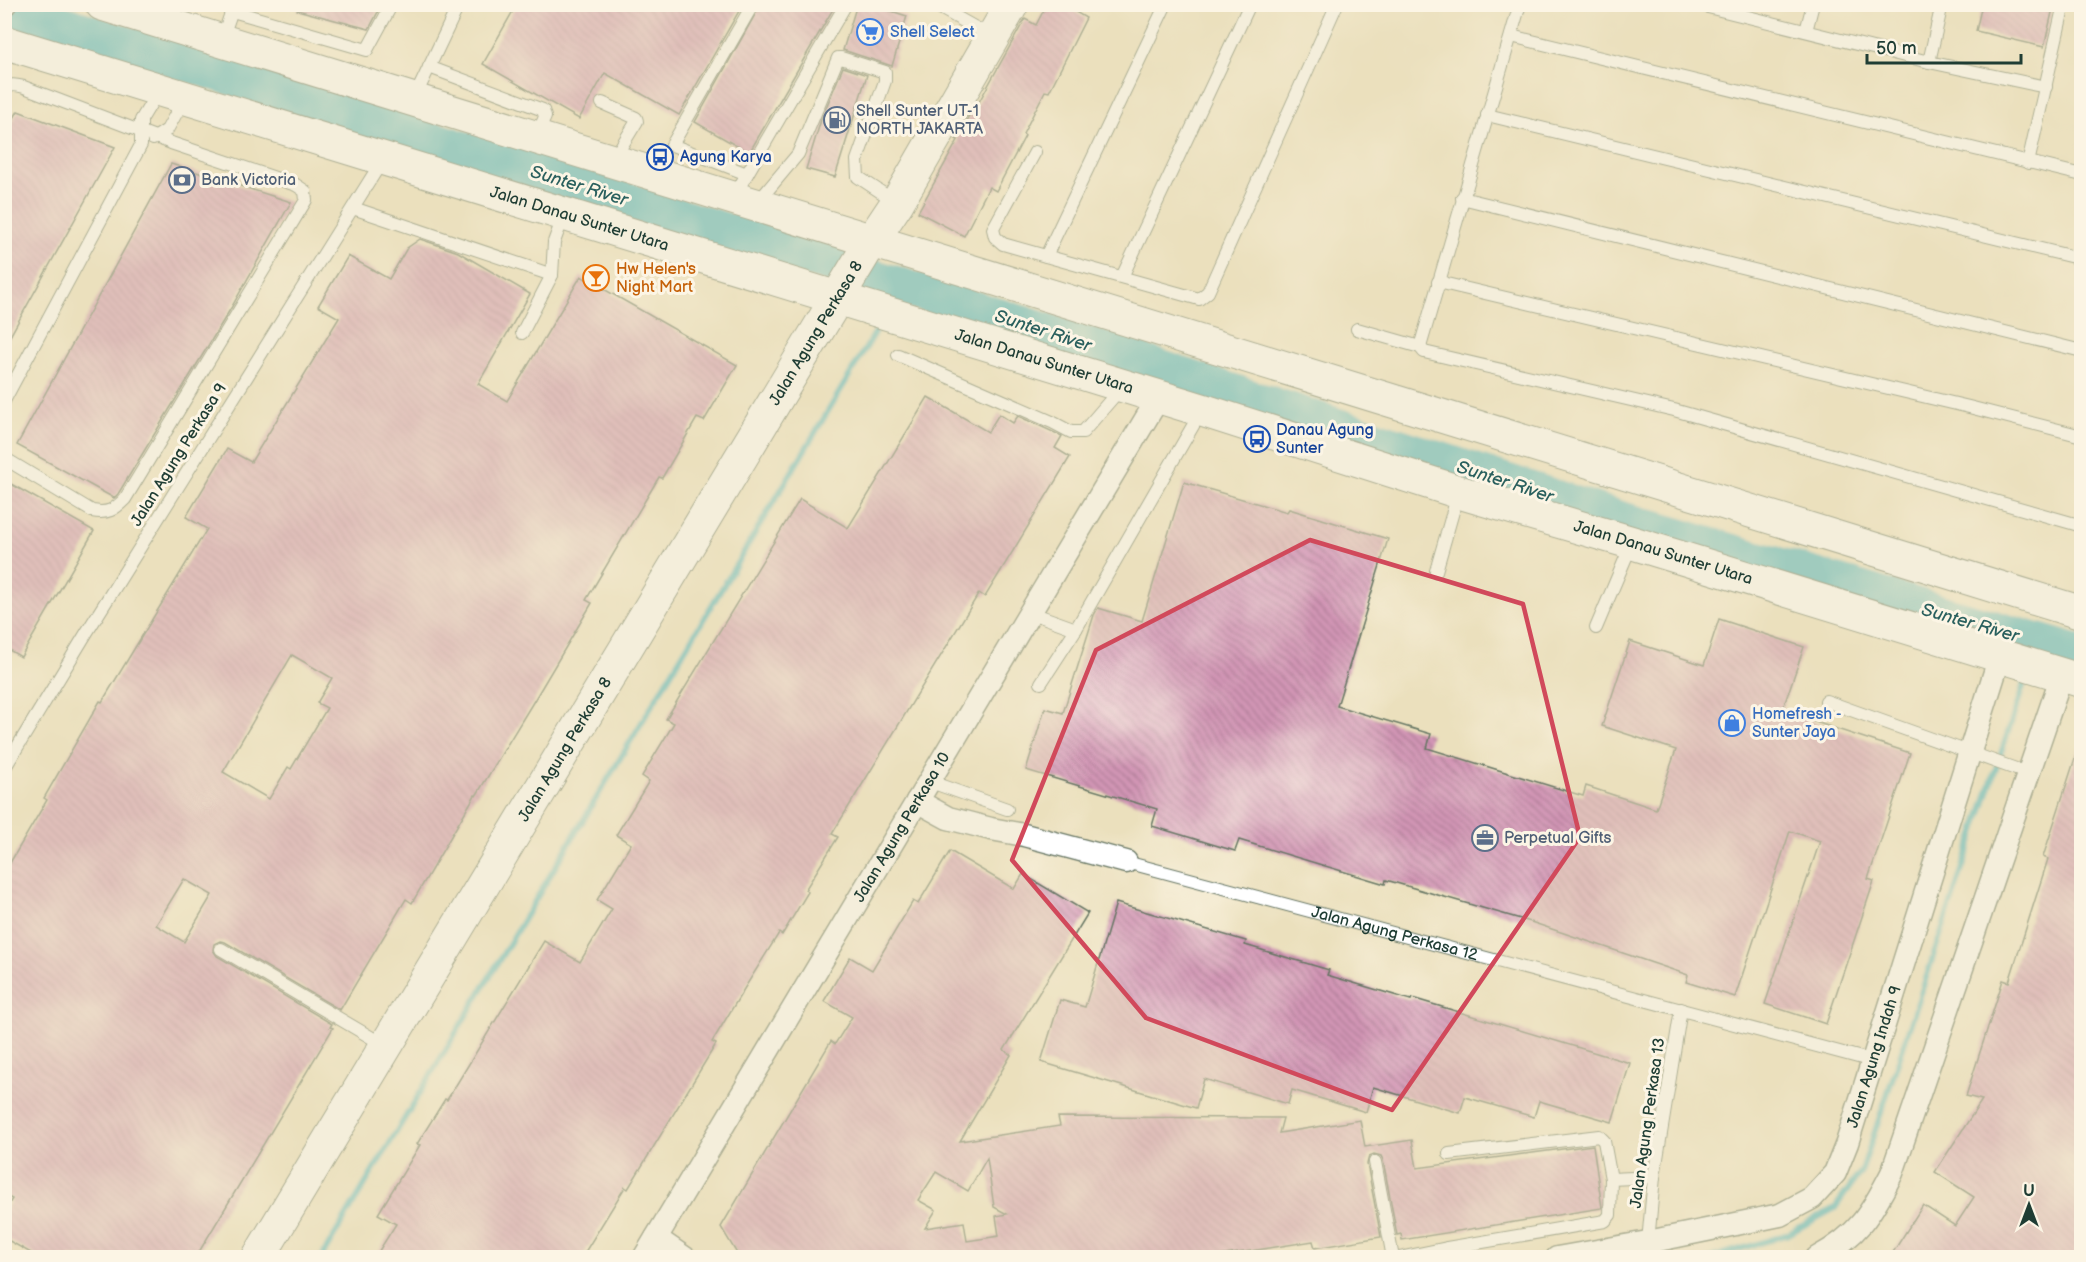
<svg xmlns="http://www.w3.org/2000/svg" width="2086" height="1262" font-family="'Balsamiq Sans',sans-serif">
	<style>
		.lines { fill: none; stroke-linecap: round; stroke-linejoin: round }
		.stream { stroke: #44b2bf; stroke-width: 6 }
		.river { stroke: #44b2bf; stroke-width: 38 }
		.building { fill: url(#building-back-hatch); fill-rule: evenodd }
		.lane-casing { stroke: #667664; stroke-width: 14 }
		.street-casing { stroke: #667664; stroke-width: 25 }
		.secondary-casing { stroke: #667664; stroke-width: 35 }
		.lane { stroke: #fff; stroke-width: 12 }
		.street { stroke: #fff; stroke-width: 22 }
		.secondary { stroke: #fff; stroke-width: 33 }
		.marked { fill: none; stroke: #d1495b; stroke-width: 4.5; stroke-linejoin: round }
		.labels { text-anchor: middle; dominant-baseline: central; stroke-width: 6; stroke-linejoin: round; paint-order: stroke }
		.shop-label { font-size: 16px; fill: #366cbe; stroke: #fcf5e5; text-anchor: start }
		.service-label { font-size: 16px; fill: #4e5e75; stroke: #fcf5e5; text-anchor: start }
		.transit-label { font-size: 16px; fill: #164399; stroke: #fcf5e5; text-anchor: start }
		.street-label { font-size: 16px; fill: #1f3d34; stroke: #fcf5e5 }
		.food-label { font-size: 16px; fill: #c56008; stroke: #fcf5e5; text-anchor: start }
		.water-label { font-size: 18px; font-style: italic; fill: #2a605e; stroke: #fcf5e5 }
	</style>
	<defs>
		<pattern id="building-back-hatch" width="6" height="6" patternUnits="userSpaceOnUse" patternTransform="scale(1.5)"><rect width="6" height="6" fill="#d295b5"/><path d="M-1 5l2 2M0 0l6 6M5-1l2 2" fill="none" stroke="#aa7b94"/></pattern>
	</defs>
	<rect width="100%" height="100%" fill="#fcf5e5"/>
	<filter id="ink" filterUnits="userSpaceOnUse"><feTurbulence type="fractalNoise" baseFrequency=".0167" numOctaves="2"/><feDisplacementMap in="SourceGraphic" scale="12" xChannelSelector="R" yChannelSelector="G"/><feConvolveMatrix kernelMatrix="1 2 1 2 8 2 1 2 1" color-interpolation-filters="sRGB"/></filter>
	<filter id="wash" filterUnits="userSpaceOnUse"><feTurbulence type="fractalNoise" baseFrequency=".008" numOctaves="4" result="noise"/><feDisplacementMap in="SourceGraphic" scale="24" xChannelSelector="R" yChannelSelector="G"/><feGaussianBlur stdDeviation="1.35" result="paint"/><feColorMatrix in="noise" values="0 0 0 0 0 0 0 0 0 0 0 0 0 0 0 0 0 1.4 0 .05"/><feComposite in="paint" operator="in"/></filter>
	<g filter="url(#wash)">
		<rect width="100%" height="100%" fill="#ebe0bd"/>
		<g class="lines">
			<g class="stream">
				<path d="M892 305 903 287"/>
				<path d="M2033 657 2038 642"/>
				<path d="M321 1258 882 321"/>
				<path d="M1710 1258 1786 1235 1835 1208 1862 1170 2027 675"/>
			</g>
			<path class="river" d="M4 6 1073 340 1618 519 2082 655"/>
		</g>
		<g id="blocks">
			<g class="building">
				<path d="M298 4H382L369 29 297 10Z"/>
				<path d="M517 4H743L679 115 605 73 579 119 483 64Z"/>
				<path d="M761 4H836L749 153 695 122Z"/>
				<path d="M857 4H869L907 16 892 66 843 50Z"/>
				<path d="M1047 4H1062L1086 18 1049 92 1045 91 1023 134 1025 136 996 191 989 187 964 236 918 212 958 140 956 139 964 125 973 108 975 109 1025 19 1036 25Z"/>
				<path d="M1982 4H2054L2044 47 1976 31Z"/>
				<path d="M843 67 867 75 835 177 806 169 821 120Z"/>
				<path d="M18 111 115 147 4 347V135Z"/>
				<path d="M171 164 291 202 231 308 118 494 114 498 17 445Z"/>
				<path d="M420 239 458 252 530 294 478 384 507 401 581 276 737 365 704 421 697 418 662 478 659 477 586 600 592 603 535 699 476 796 475 795 412 903 406 899 340 1010 225 942 220 941 214 944 213 950 217 956 332 1024 330 1027 333 1028 196 1257H38L4 1238V1212L12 1199 4 1195V873L47 800 44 798 100 701 102 702 207 529 186 517 227 449 251 462 339 318 318 306 348 256 389 279 407 248ZM292 655 332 678 317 703 327 708 291 769 288 767 269 799 223 772ZM184 879 212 895 184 942 156 925Z"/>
				<path d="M928 397 988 432 999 414 1013 423 1018 416 1062 436 1055 448 1070 457 985 597 979 593 832 834 838 837 805 890 808 892 782 935 779 933 744 989 712 1042 716 1044 628 1189 625 1187 582 1257H375L396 1224 378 1214 420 1145 417 1144 445 1099 447 1100 544 941 580 962 612 909 597 900 631 844 616 835 649 781 642 776 674 723 666 719 800 499 848 528Z"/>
				<path d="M4 480 94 531 21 657 4 647Z"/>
				<path d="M1184 482 1287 512 1289 509 1388 539 1337 706 1431 734 1427 748 1583 796 1586 786 1656 809 1676 750 1602 726 1630 641 1704 665 1719 619 1804 647 1782 711 1910 753 1868 879 1874 881 1826 1024 1765 1004 1820 841 1790 831 1735 997 1686 982 1688 975 1531 922 1386 880 1385 884 1239 840 1235 851 1152 826 1157 809 1026 770 1045 708 1063 713 1094 615 1098 608 1142 621Z"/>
				<path d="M2078 749H2082V1244L2073 1257H1890L1923 1205 1955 1226 1974 1197 1935 1172 1982 1100 1966 1096 2003 980 2009 982 2048 859 2043 857Z"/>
				<path d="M950 851 1014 889 1023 874 1088 913 1004 1050 1011 1055 960 1141 1060 1126 1058 1117 1283 1118 1279 1133 1360 1120 1365 1147 1412 1140 1417 1168 1593 1145 1602 1208 1402 1240 1401 1234 1397 1235 1383 1160 1381 1156 1374 1154 1369 1156 1367 1164 1381 1237 1315 1248 1313 1241 1212 1257H739L721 1227 831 1041 835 1044 852 1017 824 1001 850 957 872 970 913 901 918 904ZM987 1158 994 1207 1007 1214 996 1216 999 1236 967 1241 964 1222 925 1228 936 1210 918 1200 936 1172 968 1191Z"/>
				<path d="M1116 903 1246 941 1245 945 1329 970 1327 975 1411 1000 1412 998 1630 1063 1612 1122 1539 1101 1534 1117 1465 1097 1460 1113 1373 1087 1366 1112 1292 1090 1288 1104 1204 1079 1196 1108 1041 1062 1060 1000 1085 1007Z"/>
			</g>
		</g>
	</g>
	<g filter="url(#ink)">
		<use href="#blocks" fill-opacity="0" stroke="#667664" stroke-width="1.5"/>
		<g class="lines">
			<defs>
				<g id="lane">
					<path d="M933 4 992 37"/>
					<path d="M1696 4 1929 62 2046 87"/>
					<path d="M1806 31 1813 4"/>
					<path d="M1511 36 2082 175"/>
					<path d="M222 39 231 13 236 12 367 50 392 4"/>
					<path d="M1929 62 1942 4"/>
					<path d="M429 67 543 110 545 117 537 135"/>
					<path d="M4 90C11 83 16 85 24 87L171 143 296 185 305 191 306 200 125 499C114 510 108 514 92 511L4 458"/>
					<path d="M414 99 459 4"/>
					<path d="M602 103 636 118 637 121 613 160"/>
					<path d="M1487 115 2082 259"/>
					<path d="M153 139 167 130 184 99"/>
					<path d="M1035 152 993 229 995 237 1003 244 1199 299 1208 292 1337 4"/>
					<path d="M2028 163 2064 4"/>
					<path d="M747 174 672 145 753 4"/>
					<path d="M733 198 846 4"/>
					<path d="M1462 198 2082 351"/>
					<path d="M757 203 798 154 838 58H841L885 72V81L857 160 858 177 896 202"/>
					<path d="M353 208 552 275"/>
					<path d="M1046 256 1166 4"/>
					<path d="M1122 277 1250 4"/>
					<path d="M1438 282 1969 407 2082 436"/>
					<path d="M1357 329 1420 347 1424 352 1674 410 2082 526"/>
					<path d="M522 333 552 275 554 242 564 215"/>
					<path d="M1420 347 1520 4"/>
					<path d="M898 355 1052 422 1071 432H1083L1122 387"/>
					<path d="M4 401 141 145V120L159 90"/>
					<path d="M1436 571 1458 494"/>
					<path d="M1029 612 1076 629"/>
					<path d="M1596 628 1632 543"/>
					<path d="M1041 683 1076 629 1202 410"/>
					<path d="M1826 701 2027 773"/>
					<path d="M4 769 87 632 382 161"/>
					<path d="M928 781 1007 809"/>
					<path id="s1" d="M1126 862 1873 1061"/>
					<path d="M221 949 384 1045"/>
					<path d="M1449 1154 1599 1136 1604 1141 1611 1179"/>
					<path d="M1375 1162 1393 1258"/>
					<path d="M1648 1242 1654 1177 1681 1009"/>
					<path d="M1399 1258 1447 1248"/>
					<path d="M1450 1258 1447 1248 1605 1221 1610 1215 1611 1179 1654 1177"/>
				</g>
				<g id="street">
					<path d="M4 5 5 4"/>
					<path d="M917 801 948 818 991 829 1024 835 1126 862"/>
					<path d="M656 1238 685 1258"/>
					<path id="s2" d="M644 1258 1159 397"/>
					<path id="s3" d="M1557 1258 1648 1242 1780 1215 1812 1198 1835 1173 1847 1143 2000 656"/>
					<path d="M1817 1258C1859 1235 1871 1214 1892 1173L2062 675"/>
				</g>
				<g id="secondary">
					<path d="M102 4 2082 613"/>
					<path id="s4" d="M4 42 1202 410 1459 492 1633 543 2082 681"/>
					<path id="s5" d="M258 1258 871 242 897 203 1012 4"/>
				</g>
			</defs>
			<use href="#lane" class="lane-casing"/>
			<use href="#street" class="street-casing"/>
			<use href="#secondary" class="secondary-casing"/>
			<use href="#lane" class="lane"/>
			<use href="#street" class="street"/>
			<use href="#secondary" class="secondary"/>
		</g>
	</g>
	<path d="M0 0H2086V1262H0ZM1310 540 1523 604 1580 837 1392 1110 1146 1018 1012 860 1096 650Z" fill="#ebe0bd" fill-opacity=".55" fill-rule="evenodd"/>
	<path class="marked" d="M1310 540 1523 604 1580 837 1392 1110 1146 1018 1012 860 1096 650Z"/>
	<defs>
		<symbol id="supermarket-ring" viewBox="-11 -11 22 22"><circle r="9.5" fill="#fcf5e5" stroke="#3f7fe0" stroke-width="1.5"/><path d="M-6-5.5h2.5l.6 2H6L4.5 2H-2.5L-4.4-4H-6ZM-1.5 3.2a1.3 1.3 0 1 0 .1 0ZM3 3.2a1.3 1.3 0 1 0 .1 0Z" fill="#3f7fe0"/></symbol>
		<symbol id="fuel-ring" viewBox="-11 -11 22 22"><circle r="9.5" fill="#fcf5e5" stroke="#5c6f8a" stroke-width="1.5"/><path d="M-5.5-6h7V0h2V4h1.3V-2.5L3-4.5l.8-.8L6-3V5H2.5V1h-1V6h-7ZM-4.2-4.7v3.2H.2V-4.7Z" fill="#5c6f8a"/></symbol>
		<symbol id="bus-ring" viewBox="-11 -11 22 22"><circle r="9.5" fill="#fcf5e5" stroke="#1a4fb4" stroke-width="1.5"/><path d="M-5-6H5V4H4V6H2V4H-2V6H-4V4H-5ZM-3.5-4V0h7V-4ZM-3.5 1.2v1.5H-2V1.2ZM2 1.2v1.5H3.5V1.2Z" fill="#1a4fb4"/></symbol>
		<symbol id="bank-ring" viewBox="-11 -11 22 22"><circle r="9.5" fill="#fcf5e5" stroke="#5c6f8a" stroke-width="1.5"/><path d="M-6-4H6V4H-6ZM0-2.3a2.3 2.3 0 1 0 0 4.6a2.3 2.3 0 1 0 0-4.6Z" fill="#5c6f8a"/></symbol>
		<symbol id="bar-ring" viewBox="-11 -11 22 22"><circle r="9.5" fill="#fcf5e5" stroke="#e8710a" stroke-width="1.5"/><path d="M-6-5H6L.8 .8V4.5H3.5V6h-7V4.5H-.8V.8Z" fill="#e8710a"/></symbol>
		<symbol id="shop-ring" viewBox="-11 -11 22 22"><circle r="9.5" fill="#fcf5e5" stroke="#3f7fe0" stroke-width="1.5"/><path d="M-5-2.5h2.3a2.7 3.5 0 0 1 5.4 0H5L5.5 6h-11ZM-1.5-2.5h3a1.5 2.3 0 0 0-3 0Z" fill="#3f7fe0"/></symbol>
		<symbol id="office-ring" viewBox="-11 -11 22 22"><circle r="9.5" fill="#fcf5e5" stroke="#5c6f8a" stroke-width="1.5"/><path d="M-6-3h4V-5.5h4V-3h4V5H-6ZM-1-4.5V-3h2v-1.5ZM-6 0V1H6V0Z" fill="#5c6f8a"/></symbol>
	</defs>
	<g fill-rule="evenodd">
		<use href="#supermarket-ring" x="855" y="17" width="30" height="30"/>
		<use href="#fuel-ring" x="822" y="105" width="30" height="30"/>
		<use href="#bus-ring" x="645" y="142" width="30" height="30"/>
		<use href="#bank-ring" x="167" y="165" width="30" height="30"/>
		<use href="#bar-ring" x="581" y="263" width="30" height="30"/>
		<use href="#bus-ring" x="1242" y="424" width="30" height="30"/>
		<use href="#shop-ring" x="1717" y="708" width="30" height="30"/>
		<use href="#office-ring" x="1470" y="823" width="30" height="30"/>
	</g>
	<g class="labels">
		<g class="shop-label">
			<text x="890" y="32">Shell Select</text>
			<text x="1752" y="714">Homefresh -<tspan x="1752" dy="18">Sunter Jaya</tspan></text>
		</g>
		<g class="service-label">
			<text x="856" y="111">Shell Sunter UT-1<tspan x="856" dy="18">NORTH JAKARTA</tspan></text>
			<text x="201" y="180">Bank Victoria</text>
			<text x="1504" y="838">Perpetual Gifts</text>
		</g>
		<g class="transit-label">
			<text x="680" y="157">Agung Karya</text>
			<text x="1276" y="430">Danau Agung<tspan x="1276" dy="18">Sunter</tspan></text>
		</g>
		<g class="street-label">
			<text stroke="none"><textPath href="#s4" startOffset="602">Jalan Danau Sunter Utara</textPath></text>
			<text stroke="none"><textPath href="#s5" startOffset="1080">Jalan Agung Perkasa 8</textPath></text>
			<text stroke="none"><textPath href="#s4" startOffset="1088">Jalan Danau Sunter Utara</textPath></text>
			<text transform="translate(179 455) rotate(-58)">Jalan Agung Perkasa 9</text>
			<text stroke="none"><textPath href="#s4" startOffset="1736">Jalan Danau Sunter Utara</textPath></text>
			<text stroke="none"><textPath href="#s5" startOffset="594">Jalan Agung Perkasa 8</textPath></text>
			<text stroke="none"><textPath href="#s2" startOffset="502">Jalan Agung Perkasa 10</textPath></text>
			<text stroke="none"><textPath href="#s1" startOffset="278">Jalan Agung Perkasa 12</textPath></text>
			<text stroke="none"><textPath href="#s3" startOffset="420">Jalan Agung Indah 9</textPath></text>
			<text transform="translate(1648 1123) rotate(-82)">Jalan Agung Perkasa 13</text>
		</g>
		<g class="food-label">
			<text x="616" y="269">Hw Helen's<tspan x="616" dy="18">Night Mart</tspan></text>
		</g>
		<g class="water-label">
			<text transform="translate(579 186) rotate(17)">Sunter River</text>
			<text transform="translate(1043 331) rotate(18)">Sunter River</text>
			<text transform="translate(1505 482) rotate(18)">Sunter River</text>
			<text transform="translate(1970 623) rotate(16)">Sunter River</text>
		</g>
	</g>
	<rect width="2086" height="1262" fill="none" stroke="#fcf5e5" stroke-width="24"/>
	<g transform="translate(2029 1205)" stroke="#fcf5e5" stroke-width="4.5" paint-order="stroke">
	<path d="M0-4.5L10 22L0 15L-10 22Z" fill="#1f3d34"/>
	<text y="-9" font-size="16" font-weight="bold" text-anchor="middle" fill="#1f3d34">U</text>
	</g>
	<path d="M1867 54v9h154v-9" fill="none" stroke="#1f3d34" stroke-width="3"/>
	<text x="1876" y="54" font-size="18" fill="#1f3d34" stroke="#fcf5e5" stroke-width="4.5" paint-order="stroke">50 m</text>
</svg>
